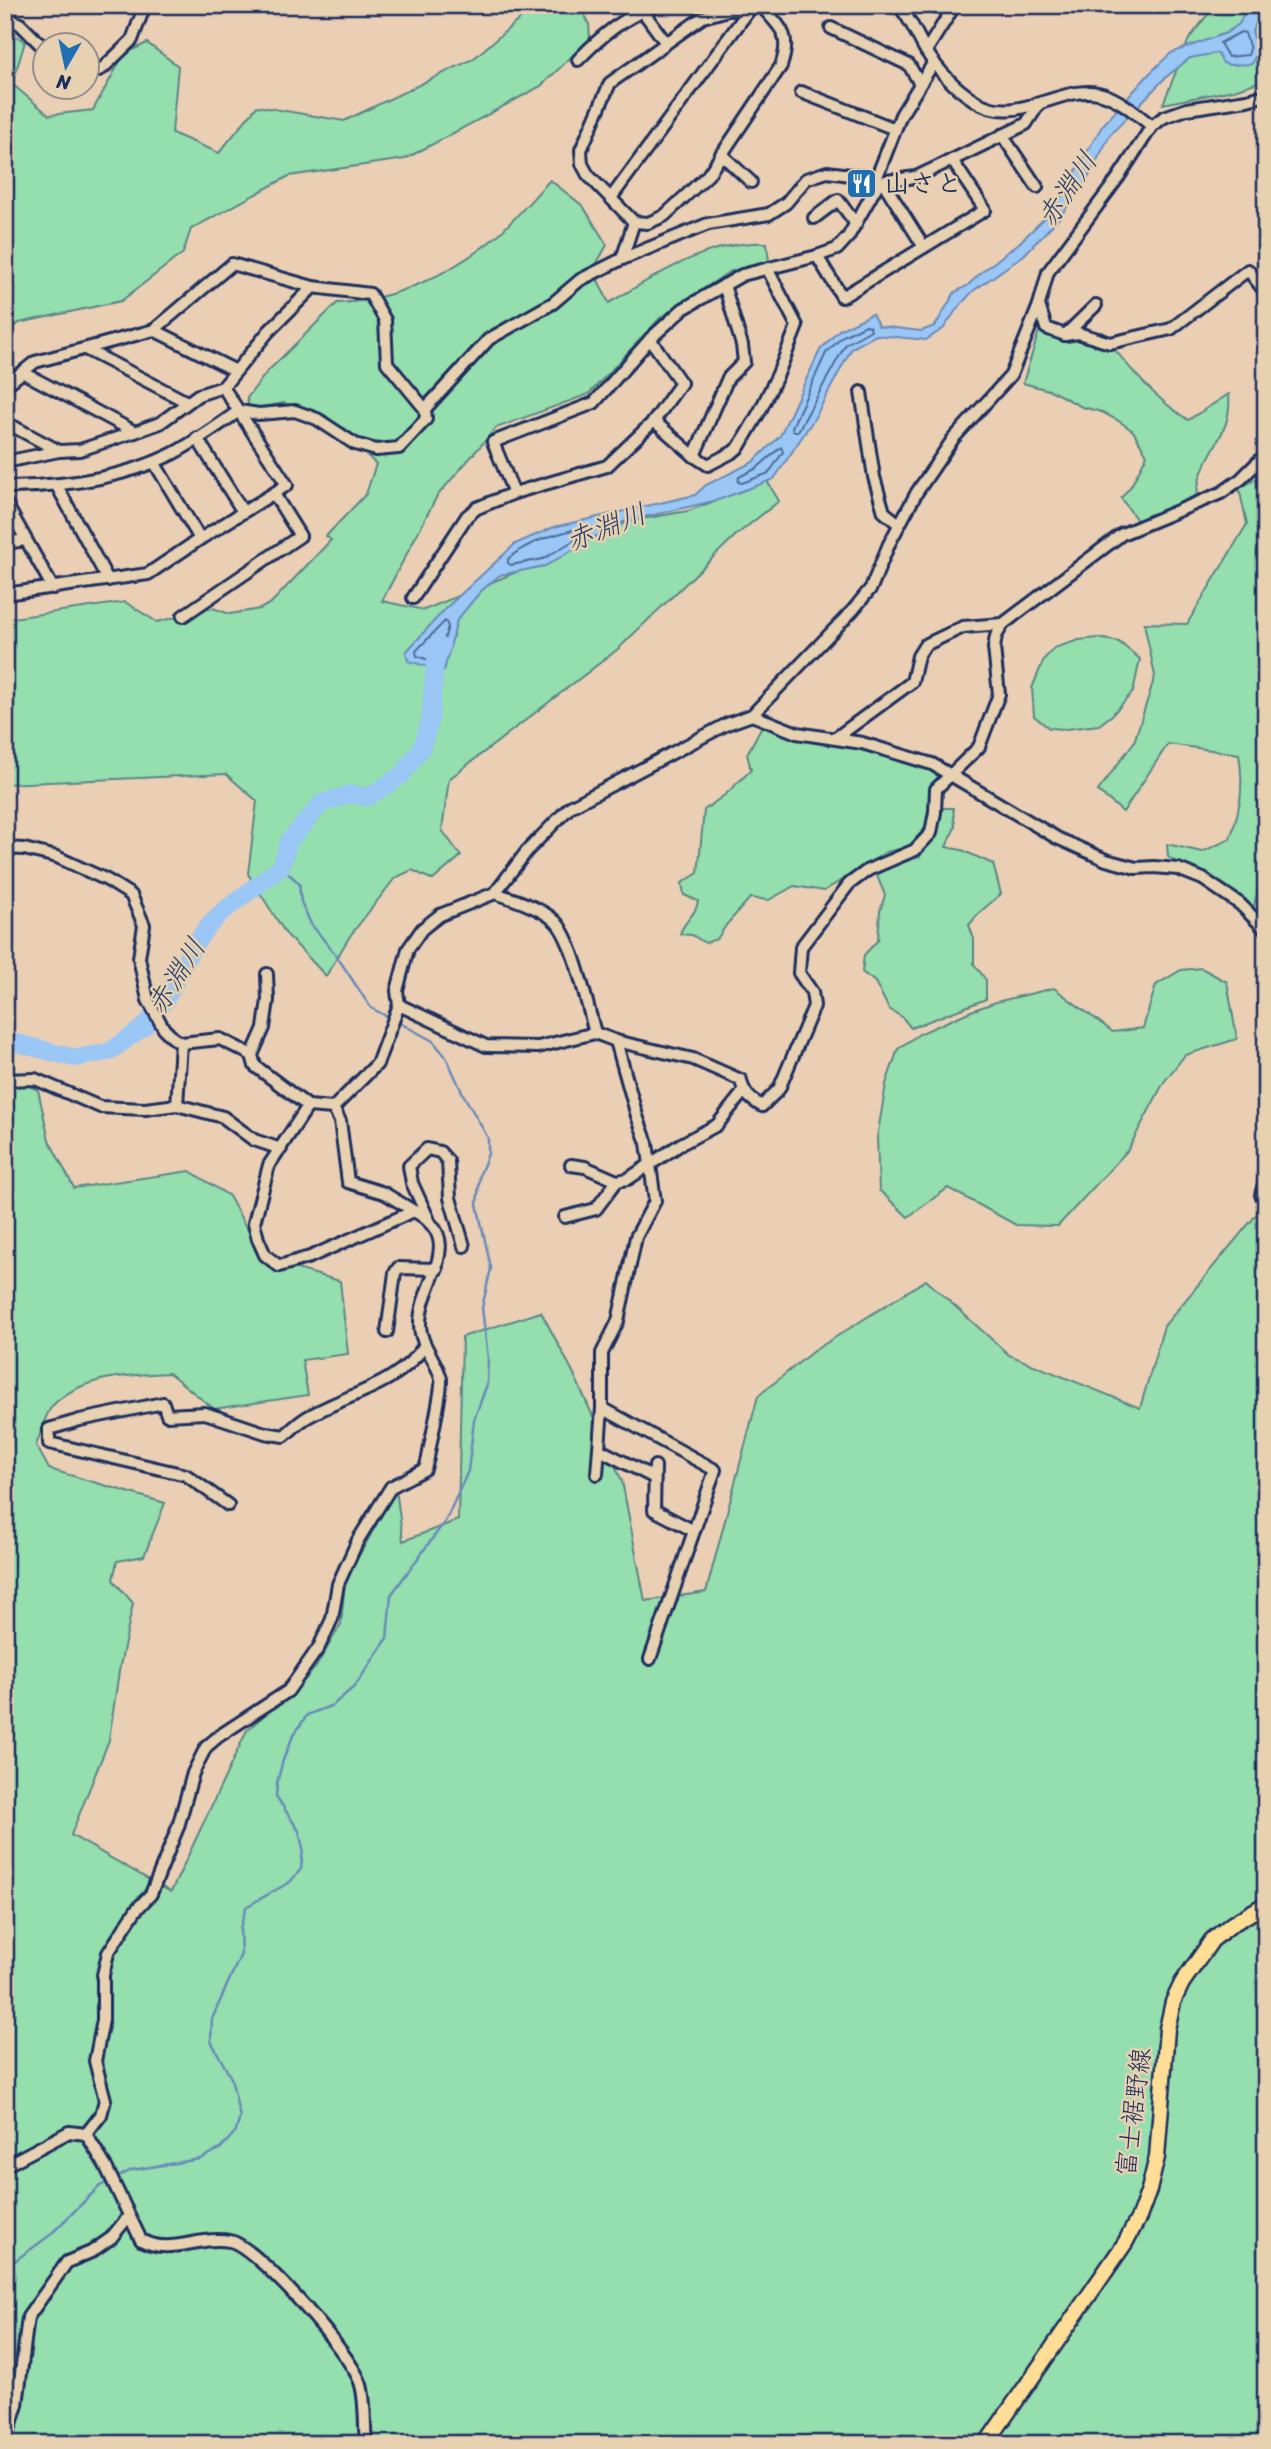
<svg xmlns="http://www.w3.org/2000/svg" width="1271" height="2449" font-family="Sriracha,'Klee One',sans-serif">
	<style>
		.green { fill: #95deae; stroke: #588686; stroke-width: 2 }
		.water { fill: #9ac7f5; stroke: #678ab9; stroke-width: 2 }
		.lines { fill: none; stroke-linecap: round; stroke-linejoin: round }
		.shore { stroke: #4e6c9a; stroke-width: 2 }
		.stream { stroke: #678ab9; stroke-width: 2.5 }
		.river { stroke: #9ac7f5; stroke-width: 18 }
		.minor-casing { stroke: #1b2f5e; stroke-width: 16 }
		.major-casing { stroke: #1b2f5e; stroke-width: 19 }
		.minor { stroke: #e7d1b1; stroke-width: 10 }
		.major { stroke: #fedd96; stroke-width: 14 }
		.labels { text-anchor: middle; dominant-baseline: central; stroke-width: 5; stroke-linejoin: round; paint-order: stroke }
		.poi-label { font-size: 26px; font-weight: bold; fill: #1b2f5e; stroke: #e7d1b1; text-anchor: start }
		.street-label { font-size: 26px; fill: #1b2f5e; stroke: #e7d1b1 }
		.water-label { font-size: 28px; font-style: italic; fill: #283e6d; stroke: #e7d1b1 }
	</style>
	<rect width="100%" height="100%" fill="#ebcfb5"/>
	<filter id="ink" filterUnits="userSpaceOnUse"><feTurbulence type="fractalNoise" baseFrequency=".0143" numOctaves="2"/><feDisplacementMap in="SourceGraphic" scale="14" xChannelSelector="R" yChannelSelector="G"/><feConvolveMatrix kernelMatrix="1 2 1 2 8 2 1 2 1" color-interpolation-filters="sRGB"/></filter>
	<g filter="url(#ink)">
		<g class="green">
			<path d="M536 5H580L589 24 590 39 541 86 405 159 289 176 191 229 183 253 121 301 19 323 5 335V28L25 42 12 84 49 115 93 110 124 54 147 43 178 66 172 133 219 153 257 106 344 121 473 59Z"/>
			<path d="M1215 5H1266V67L1259 82 1234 90 1163 104 1189 39Z"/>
			<path d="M550 180 583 206 607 245 593 270 609 303C657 275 708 240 767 243L769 262 729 272 660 318 589 394 496 428 437 496 382 601 424 610 536 564 629 521 688 511 767 481 779 501 735 536 618 649 449 779 442 830 461 856 433 880 412 870 395 878 350 936 326 976 286 934 248 874 257 801 226 774 5 784V619L125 602 157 622 213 608 230 614 260 609 271 603 331 540 326 536 366 494 376 464 325 415 284 403 249 409 247 398 267 372 337 303C395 301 453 273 498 235 516 218 533 198 550 180Z"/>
			<path d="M1043 318 1073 334 1102 332C1126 366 1153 397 1188 420L1229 394C1232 429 1214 442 1202 472 1198 480 1198 490 1196 499L1141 526 1121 498 1131 486 1147 455 1133 431 1119 421 1102 412 1082 407 1052 391 1023 383Z"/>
			<path d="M1266 474V856L1254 906 1168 857 1167 844 1202 852 1230 839C1241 805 1244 789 1239 754L1168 744 1123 812 1098 791 1134 742 1155 676 1144 623 1187 624 1247 524 1239 488Z"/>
			<path d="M1098 638 1119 642 1140 659 1133 692 1112 715 1099 725 1066 729 1049 728 1034 716 1032 688 1044 659 1054 648 1079 640Z"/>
			<path d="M762 726 807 740 843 744 885 753 943 773 931 793 925 828 908 847 886 852 824 891 794 886 769 900 750 898 727 924 717 939 705 943 692 935 680 934C684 921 697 914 698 901L684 895 682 883 698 873 704 810 726 794 751 770 747 754Z"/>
			<path d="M941 808H953L955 827 946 847 962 850 993 864 1001 894 979 913 969 925 974 939V964L986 980V999L911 1028 902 1017 889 1009 875 982 862 972 864 955 878 940 880 911 885 895 877 876 887 867 920 857Z"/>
			<path d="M1201 968 1227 982 1237 1039 1185 1055 1164 1082 1128 1150 1058 1226 1016 1225 948 1188 908 1217 879 1190 877 1138 886 1084 898 1049 919 1034 971 1011 996 1002 1054 988 1113 1032 1143 1028 1156 985 1181 970Z"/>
			<path d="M5 1075 38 1090 49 1140 74 1188 190 1171 229 1196 264 1260 340 1281 348 1354 302 1360 308 1395 214 1409 169 1373C130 1375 83 1375 53 1405 45 1413 41 1434 36 1445L49 1469 165 1503 144 1556 117 1561 113 1580 133 1603 119 1671 109 1740 71 1835 171 1892 247 1730 301 1684 316 1667 341 1624 345 1581 396 1489 403 1541 458 1520 462 1337 541 1312 573 1372 622 1481 645 1601 706 1592 758 1396 812 1352 926 1280 1009 1355 1140 1408 1164 1326 1266 1203V2444H5Z"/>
		</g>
		<path class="water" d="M1248 5H1266L1252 31 1258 50 1252 64 1230 65 1223 63 1217 53 1190 58 1165 78 1110 135 1088 178 1059 218 1024 255 973 291 956 310 944 328 926 340 876 335 852 348 814 419 774 479 718 500 619 523 545 566 500 575 480 592 457 620 444 671 408 661 406 652 446 608 515 544 554 527 695 495 706 485 753 462 780 436 820 350 839 330 872 314 879 326 921 331 935 326 955 292 967 286 983 271 1019 243 1054 209 1102 126 1150 73 1171 53 1226 33 1239 24Z"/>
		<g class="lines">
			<g class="shore">
				<path d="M1241 32 1245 33 1250 49 1248 55 1228 57 1220 43Z"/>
				<path d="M866 325 870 326 871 330 846 344 798 431H793L792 427 826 353 843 336Z"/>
				<path d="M781 447 783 452 769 473 742 483 738 482 739 477 757 468Z"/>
				<path d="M581 528 585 530 583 535 543 559 511 565 508 563V559C528 541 556 534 581 528Z"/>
				<path d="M445 621 448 626 439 660 435 662 417 656 416 651Z"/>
			</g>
			<g class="stream">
				<path d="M281 867 299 883 301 902 311 924 336 955 371 1008 390 1018"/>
				<path d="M116 2178 132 2170 200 2159 220 2149 236 2131 240 2117 231 2078 211 2041 212 2019 241 1954 240 1929 246 1907 290 1882 301 1869 303 1848 299 1831 276 1796 277 1783 283 1760 293 1736 307 1715 333 1705 355 1686 387 1639 391 1595 446 1520 468 1471 474 1420 487 1384 488 1358 482 1308 491 1268 477 1204 480 1174 488 1154V1138L463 1094 446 1057 433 1041 396 1021"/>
				<path d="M5 2268 49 2236 100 2186 110 2181"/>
			</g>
			<path class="river" d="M5 1040 75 1058 109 1052 145 1026 166 999 192 948 205 930 221 913 281 867 289 841 322 803 350 794 368 797 402 775 422 747 430 720 435 664 441 647"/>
			<defs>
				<g id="minor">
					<path d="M898 5C911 19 916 34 926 51 938 70 955 88 974 100 1015 128 1059 85 1098 93 1118 97 1136 114 1152 126"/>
					<path d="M639 6 666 43"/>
					<path d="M749 9 728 10 703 17 610 83 581 150 582 164 588 175 634 222 648 223 664 216 708 175 781 66C792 34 781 28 760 5"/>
					<path d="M5 17 20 24 46 50"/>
					<path d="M831 28 909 65 920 84"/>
					<path d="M926 51 955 5"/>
					<path d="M578 60C603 34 623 18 657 5"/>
					<path d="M88 75 103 68 132 40 145 5"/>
					<path d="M801 92 895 129"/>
					<path d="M1002 135 1037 187"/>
					<path d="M721 154 751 182"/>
					<path d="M876 179 901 115 934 62"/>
					<path d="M883 182 924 247"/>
					<path d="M611 198 752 6"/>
					<path d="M814 218 838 200 856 224"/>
					<path d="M817 256 842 297 985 210 952 160"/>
					<path d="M622 259 634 222"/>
					<path d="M1039 305 1046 328 1065 335 1078 333 1110 343 1171 329 1248 270 1266 293"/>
					<path d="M154 330 236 371"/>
					<path d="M1065 335 1096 305"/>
					<path d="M87 350 187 402"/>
					<path d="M24 373 135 432"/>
					<path d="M5 386 35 362 154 330 232 264 313 287 370 294 385 320 387 363 425 409 426 419 399 448 376 450 355 444 317 419 295 411 259 414 239 411C217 426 194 443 170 455 121 479 65 486 11 487L5 489"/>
					<path d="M861 392 874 477 884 512 899 524"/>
					<path d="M425 409 489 339 553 303 580 280 622 259 708 224 769 214 786 203 806 179 827 172 875 178 879 182 916 177 952 160 1026 124 1039 104"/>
					<path d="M654 421 694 456 708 465 733 452 739 447 760 411 778 374 797 326 768 270"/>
					<path d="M5 422 59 451"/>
					<path d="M197 438 243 512"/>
					<path d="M694 456 728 378 744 362 742 345 724 285"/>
					<path d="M5 462 59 451 80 450 135 432 160 423 198 395 223 387 269 331 313 287"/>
					<path d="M154 462 200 539"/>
					<path d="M57 486 108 580"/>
					<path d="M514 493 493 442 594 403 650 339 683 309 742 275 817 256 837 249 848 237 879 182"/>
					<path d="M5 502 53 588"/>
					<path d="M5 543 26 540"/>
					<path d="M5 594 148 574 200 539 287 485 223 387"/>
					<path d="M413 598 467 516 477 508 514 493 607 466 654 421 681 383 650 339"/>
					<path d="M183 616 300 536 274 494"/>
					<path d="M752 715 797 733 862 743 932 764 1057 838 1106 860 1136 868 1154 867 1178 869 1203 879 1240 904 1266 930"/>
					<path d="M837 737 912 682 918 656 925 645 963 627 1003 624"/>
					<path d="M5 848 24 849 57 857 107 880 131 895 144 925 139 958 148 1000 164 1029 173 1038 181 1043 220 1039 252 1055"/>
					<path d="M495 893C513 899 542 908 555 921 573 938 588 1008 595 1033L616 1041 637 1116 647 1143 655 1201 636 1237 618 1321 602 1353V1408L597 1474"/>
					<path d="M267 974 268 1000 264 1028 252 1055 255 1066 308 1106 333 1108 377 1064 399 1005 397 991 408 949 422 929 440 915 495 893 527 851 570 807 727 724 752 715 853 610 871 588 889 544 917 492 953 439 1011 375 1039 305 1048 272 1118 178 1152 126 1164 117 1187 109 1247 100 1266 95"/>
					<path d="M399 1005 486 1046 538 1047 595 1033"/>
					<path d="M616 1041 693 1059 741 1080C743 1093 751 1100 762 1106L779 1089 814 1006 812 992 799 973 801 947 849 884 868 870 915 850 931 833 935 812 936 789 979 747 999 694 994 648 996 636 1003 624 1122 534 1221 493 1241 479 1266 454"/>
					<path d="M5 1080 35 1079 100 1107 145 1109 177 1105 223 1117 254 1140 281 1149"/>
					<path d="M177 1105 181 1043"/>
					<path d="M333 1108 340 1121 348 1182 384 1193 414 1211"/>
					<path d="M571 1165 585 1167 617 1181 628 1179 681 1144 717 1125 744 1091"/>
					<path d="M1261 1195 1266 1176"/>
					<path d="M565 1217 596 1209 617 1181"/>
					<path d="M428 1218 412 1183 409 1166 427 1149 440 1152 448 1161 450 1198 464 1246"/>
					<path d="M387 1332 395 1273 398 1268 437 1269"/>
					<path d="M602 1408 715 1470 650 1659"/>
					<path d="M600 1450 653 1477"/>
					<path d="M655 1466 654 1510 694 1531"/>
					<path d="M228 1505 186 1475 49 1443V1429L80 1420 163 1403 167 1415 205 1413 265 1433 284 1436C291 1430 298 1423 306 1418 346 1394 397 1387 425 1345"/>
					<path d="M86 2134 101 2115 105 2100 95 2061 103 2020V1975L108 1953 136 1910 151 1894 178 1827 193 1773 206 1747 219 1736 288 1691 319 1647 332 1619 338 1584 358 1540 391 1487 425 1469 428 1458C430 1444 443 1387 441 1379 437 1360 420 1345 420 1325 419 1282 469 1241 414 1211L310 1257 279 1266 265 1255 258 1239 254 1223 269 1165 308 1106"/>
					<path d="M5 2166 69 2132 86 2134 105 2165 141 2240C169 2256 200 2235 230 2241 257 2246 354 2357 361 2385 366 2403 364 2425 366 2444"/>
					<path d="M5 2442 17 2405 28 2317 67 2262 91 2252 111 2238 128 2217"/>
				</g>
				<path id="major" d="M986 2444 1125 2243 1139 2217 1149 2190 1157 2157 1167 2029 1173 2002 1182 1983 1212 1940 1232 1924 1266 1904"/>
			</defs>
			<use href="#minor" class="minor-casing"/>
			<use href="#major" class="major-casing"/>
			<use href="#minor" class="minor"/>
			<use href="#major" class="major"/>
		</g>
	</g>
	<defs>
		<symbol id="restaurant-square" viewBox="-11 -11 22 22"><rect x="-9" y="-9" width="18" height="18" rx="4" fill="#1f6fb2" stroke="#e7d1b1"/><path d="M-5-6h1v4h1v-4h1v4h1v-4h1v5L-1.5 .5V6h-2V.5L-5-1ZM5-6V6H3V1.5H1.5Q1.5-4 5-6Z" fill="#fff"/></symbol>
	</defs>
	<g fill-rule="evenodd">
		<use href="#restaurant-square" x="844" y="166" width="35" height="35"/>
	</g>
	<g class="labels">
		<g class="poi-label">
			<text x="884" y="183">山さと</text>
		</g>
		<g class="street-label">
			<text transform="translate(1133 2112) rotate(-83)">富士裾野線</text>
		</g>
		<g class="water-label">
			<text transform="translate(1067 189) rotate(-56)">赤淵川</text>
			<text transform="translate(606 527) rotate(-21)">赤淵川</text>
			<text transform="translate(176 976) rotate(-58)">赤淵川</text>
		</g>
	</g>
	<rect width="1271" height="2449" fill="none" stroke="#e7d1b1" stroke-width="28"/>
	<rect x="14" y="14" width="1243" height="2421" fill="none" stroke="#1b2f5e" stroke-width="2.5" filter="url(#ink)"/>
	<g transform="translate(66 66) rotate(189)"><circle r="33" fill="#e7d1b1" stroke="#959090" stroke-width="2"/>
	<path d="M0-5L12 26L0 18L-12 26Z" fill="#1f6fb2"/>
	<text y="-10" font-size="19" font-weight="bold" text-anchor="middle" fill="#1b2f5e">N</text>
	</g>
</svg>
